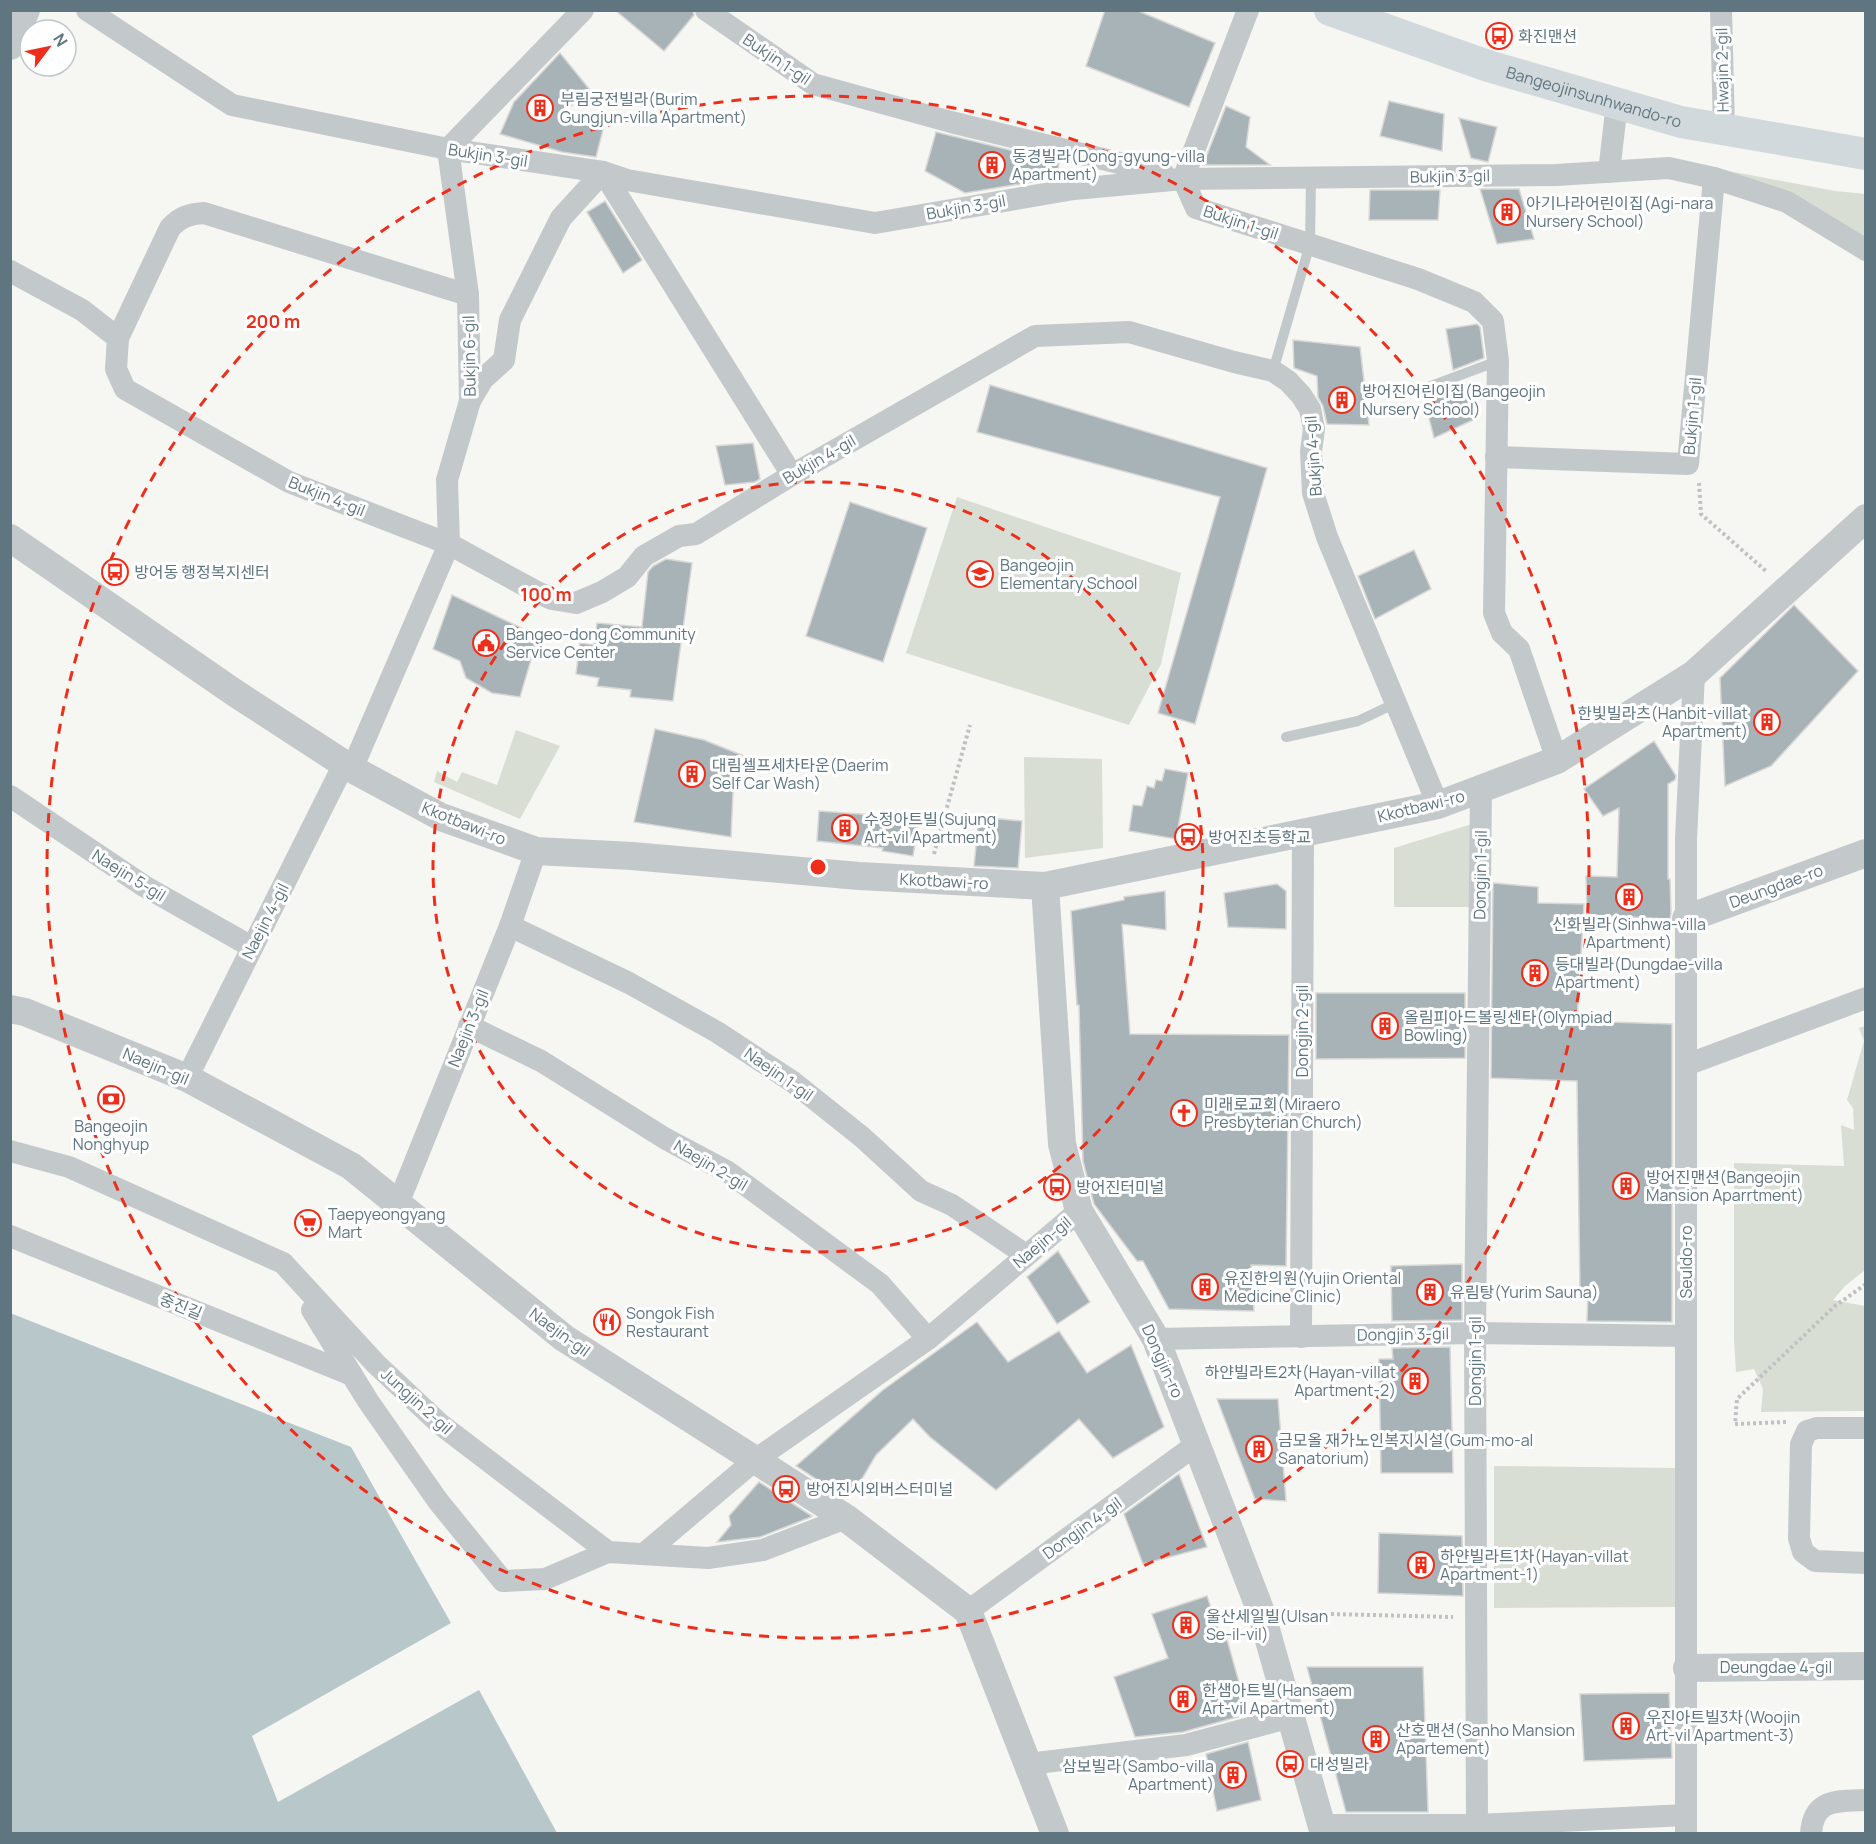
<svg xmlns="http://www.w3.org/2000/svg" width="1876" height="1844" font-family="Manrope,'Noto Sans KR',sans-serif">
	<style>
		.green { fill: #d8ded3 }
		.water { fill: #b8c8ca }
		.building { fill: #a7b3b7; stroke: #d8d7d5; stroke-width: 1.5 }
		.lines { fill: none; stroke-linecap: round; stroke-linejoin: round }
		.path { stroke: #bfc1c3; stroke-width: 4; stroke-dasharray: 3 3; stroke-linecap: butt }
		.service { stroke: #c3c8cb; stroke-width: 10 }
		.minor { stroke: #c3c8cb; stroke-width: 22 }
		.tertiary { stroke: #c3c8cb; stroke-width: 28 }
		.secondary { stroke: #d2d9dc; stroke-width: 32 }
		.ring { fill: none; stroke: #ee2e1a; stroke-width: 3; stroke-dasharray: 10 8 }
		.labels { text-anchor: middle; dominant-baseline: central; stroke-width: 6; stroke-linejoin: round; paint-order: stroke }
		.poi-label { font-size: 16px; fill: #5f7680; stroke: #fff; text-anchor: start }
		.street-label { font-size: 16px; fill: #5f7680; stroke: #fff }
		.centre { fill: #ee2e1a; stroke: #fff; stroke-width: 3 }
		.ring-label { font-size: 18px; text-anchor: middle; font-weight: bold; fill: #ee2e1a; stroke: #fff; stroke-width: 6; stroke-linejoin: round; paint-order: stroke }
	</style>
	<rect width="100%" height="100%" fill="#f6f6f2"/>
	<g class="green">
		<path d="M1713 168 1835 191 1865 194V245Z"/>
		<path d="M957 497 1181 573 1161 664 1129 725 906 653Z"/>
		<path d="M516 730 560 746 520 819 434 782 437 771 457 782 462 772 497 785Z"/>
		<path d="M1024 757 1102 759 1103 848 1025 858Z"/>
		<path d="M1472 824 1473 907H1394V848Z"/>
		<path d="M1865 1026V1270L1845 1286 1833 1300 1865 1306V1411L1761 1412 1763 1389 1754 1369 1736 1372 1734 1340V1163L1844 1166 1841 1125 1854 1130 1853 1108 1847 1100 1864 1041 1859 1028Z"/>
		<path d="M1494 1466 1675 1468 1677 1607 1494 1608Z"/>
	</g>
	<path class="water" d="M10 1313 351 1447 451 1623 252 1736 278 1802 479 1690 557 1833H11Z"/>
	<g class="building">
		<path d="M615 10H693L694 15 664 51Z"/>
		<path d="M1105 10H1136L1215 43 1189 107 1086 66Z"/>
		<path d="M560 53 590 90 562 114 604 126 596 157 562 152 500 134 514 102Z"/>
		<path d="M1389 101 1444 114 1442 151 1380 136Z"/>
		<path d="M1226 106 1250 117 1246 147 1270 165H1203Z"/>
		<path d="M1459 118 1497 127 1488 162 1471 158Z"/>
		<path d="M936 132 1059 162 1057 178 965 193 925 171Z"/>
		<path d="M1480 189H1519L1534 239 1497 244Z"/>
		<path d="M1370 190H1440L1438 220H1369Z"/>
		<path d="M605 201 642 260 623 273 587 212Z"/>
		<path d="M1477 324 1480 327 1484 358 1453 370 1446 329Z"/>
		<path d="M1293 340 1360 347 1369 425 1327 424 1323 406 1318 397 1317 376 1294 368Z"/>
		<path d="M1463 382 1473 420 1434 438 1424 398Z"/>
		<path d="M990 385 1267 468 1195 724 1158 713 1220 497 977 432Z"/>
		<path d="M753 443 760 479 755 482 725 485 716 446Z"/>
		<path d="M850 502 927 528 883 662 806 636Z"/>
		<path d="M1414 550 1431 589 1375 619 1358 576Z"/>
		<path d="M666 559 692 563 673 701 630 697 631 690 597 686 599 678 576 674 580 643 594 645 597 623 642 627 648 572 653 566Z"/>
		<path d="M452 595 538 636 520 697 492 693 466 678 460 661 433 649Z"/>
		<path d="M1794 605 1858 671 1771 766 1725 786 1720 678Z"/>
		<path d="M655 729 704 740 744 756 733 792 731 837 634 822Z"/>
		<path d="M1654 741 1676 776 1675 780 1668 784V879H1670L1671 913 1670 919 1587 915 1586 876 1617 877 1619 808 1603 816 1584 789Z"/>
		<path d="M1165 769 1188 773 1176 839 1129 831 1133 805 1142 806 1147 786 1154 788 1156 780 1162 781Z"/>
		<path d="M819 811 873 815V819L918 827 913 856 882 851 883 848 817 841Z"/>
		<path d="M979 817 1022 821 1018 868 974 866Z"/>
		<path d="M1493 883 1538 887V903L1584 904 1577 1021 1672 1024V1322L1587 1321 1588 1291H1580L1577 1081 1491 1078Z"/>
		<path d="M1277 884 1286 891V929L1228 927 1224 893Z"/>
		<path d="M1165 891 1166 930 1122 924 1130 1034 1289 1035 1286 1266 1251 1265 1254 1311 1169 1309 1143 1261H1137L1094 1204 1083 1161 1079 1005H1077L1071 911 1124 900V897Z"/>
		<path d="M1316 993H1465V1058L1316 1059Z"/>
		<path d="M1058 1251 1090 1302 1057 1324 1027 1277Z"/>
		<path d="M1462 1264V1320L1392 1321 1391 1266Z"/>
		<path d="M977 1322 1008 1362 1059 1331 1087 1373 1131 1345 1164 1427 1113 1458 1079 1419 996 1490 930 1437 913 1419 876 1455 853 1494 833 1479 828 1487 796 1466 883 1390Z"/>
		<path d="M1450 1347 1453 1473H1381L1379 1359H1393L1392 1348Z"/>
		<path d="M1217 1399H1278L1286 1501 1255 1499Z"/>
		<path d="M1179 1474 1207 1547 1143 1564 1124 1514Z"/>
		<path d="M759 1482 812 1516 811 1517 760 1537 717 1542 731 1525 729 1516Z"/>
		<path d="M1379 1533 1462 1536 1463 1596 1378 1593Z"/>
		<path d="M1207 1596 1221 1638 1226 1636 1248 1714 1183 1732 1135 1737 1114 1677 1168 1658 1152 1614Z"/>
		<path d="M1307 1667H1423L1428 1812H1346Z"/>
		<path d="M1669 1693 1672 1758 1584 1761 1580 1694Z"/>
		<path d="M1248 1742 1261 1800 1217 1811 1206 1754Z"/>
	</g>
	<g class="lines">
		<g class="path">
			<path d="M1699 483 1701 514 1767 572"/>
			<path d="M934 854 970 725"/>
			<path d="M1786 1422 1735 1424 1737 1399 1835 1306 1866 1284"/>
			<path d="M1289 1613 1453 1617"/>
		</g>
		<g class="service">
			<path d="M1273 371 1310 244 1311 178"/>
			<path d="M1423 389 1498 361"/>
			<path d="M1286 737 1358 721 1396 703"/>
		</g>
		<g class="minor">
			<path d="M87 10 232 105 448 149 603 172 627 180 875 223 1074 189 1183 179 1556 175 1669 168 1714 178 1787 202 1866 250"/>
			<path d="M706 10 813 84 951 122 1164 174"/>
			<path d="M1721 10 1724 129"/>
			<path d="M1609 172 1617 103"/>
			<path d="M1183 179 1196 208 1418 279 1474 302 1493 321 1498 361 1494 613 1502 633 1519 649 1557 760"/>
			<path d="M1183 179 1248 10"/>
			<path d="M10 271 82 310 118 338 116 369 125 389 289 482 449 544 535 591 552 599 576 603 602 592 627 577 644 556 679 536 696 534 792 475 1035 336 1129 332 1234 362 1273 371 1288 381 1301 395 1310 409 1314 429 1311 451 1313 493 1327 537 1438 805"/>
			<path d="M118 338 170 228C180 217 189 214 204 213L468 295"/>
			<path d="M470 401 483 379 504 360 510 320 561 218 603 172 792 475"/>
			<path d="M1496 457 1688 464 1714 178"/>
			<path d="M352 769 449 544 447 480 470 401 468 295 448 149 583 10"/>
			<path d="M10 796 144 886 252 947"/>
			<path d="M510 926 629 983 717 1032 793 1082 862 1137 921 1191 952 1205 1026 1255"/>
			<path d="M469 1026 541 1061 666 1139 728 1172 880 1284 928 1339"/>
			<path d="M1686 1065 1866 998"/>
			<path d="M187 1078 344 764"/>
			<path d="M10 1151 69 1167 283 1263 376 1364 440 1424 608 1552 708 1558 763 1550 846 1518"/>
			<path d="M398 1204 510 926 536 851"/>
			<path d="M10 1236 352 1375"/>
			<path d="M312 1310 368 1401 438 1501 503 1581 545 1579 608 1552"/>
			<path d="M1301 1337 1303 833"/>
			<path d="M1156 1339 1475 1333 1686 1336"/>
			<path d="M1866 1428H1817L1807 1431 1801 1444 1799 1538 1803 1552 1815 1561 1866 1563"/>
			<path d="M644 1554 755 1460 928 1339 1079 1211"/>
			<path d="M968 1611 1197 1444"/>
			<path d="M1028 1764 1186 1745 1291 1717"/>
			<path d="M1322 1825H1477L1686 1815"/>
			<path d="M1477 1825 1475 1333 1481 790"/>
			<path d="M1686 1834V839L1694 674"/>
			<path d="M1811 1834C1813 1798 1838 1801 1866 1800"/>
		</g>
		<g class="tertiary">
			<path d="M10 46 26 10"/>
			<path d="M10 538 235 693 352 769 441 817 536 851 632 856 859 876 1045 886 1438 805 1557 760 1694 674 1866 518"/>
			<path d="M1045 886 1062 1144 1079 1211 1156 1339 1261 1612 1324 1834"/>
			<path d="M1686 919 1866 853"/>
			<path d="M10 1009 25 1012 187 1078 351 1166 564 1338 846 1518 968 1611 1055 1834"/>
			<path d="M1687 1668 1866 1666"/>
		</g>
		<path class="secondary" id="s1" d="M1330 10 1488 66 1681 122 1866 154"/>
	</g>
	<g class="ring">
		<circle cx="818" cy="867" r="385"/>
		<circle cx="818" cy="867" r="771"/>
	</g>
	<defs>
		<symbol id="bus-ring" viewBox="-11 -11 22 22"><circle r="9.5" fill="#fff" stroke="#ee2e1a" stroke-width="1.5"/><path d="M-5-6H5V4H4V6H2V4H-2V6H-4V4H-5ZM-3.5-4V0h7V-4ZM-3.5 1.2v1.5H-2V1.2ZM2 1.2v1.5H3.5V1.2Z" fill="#ee2e1a"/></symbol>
		<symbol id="building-ring" viewBox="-11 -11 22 22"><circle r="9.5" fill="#fff" stroke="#ee2e1a" stroke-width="1.5"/><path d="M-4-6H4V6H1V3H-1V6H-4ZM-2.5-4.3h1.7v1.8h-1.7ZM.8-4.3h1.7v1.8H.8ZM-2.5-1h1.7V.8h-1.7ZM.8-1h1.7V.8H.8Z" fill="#ee2e1a"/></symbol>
		<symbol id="school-ring" viewBox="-11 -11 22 22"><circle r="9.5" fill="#fff" stroke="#ee2e1a" stroke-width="1.5"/><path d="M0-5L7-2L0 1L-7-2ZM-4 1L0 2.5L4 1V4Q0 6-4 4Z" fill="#ee2e1a"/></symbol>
		<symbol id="civic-ring" viewBox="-11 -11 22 22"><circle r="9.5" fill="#fff" stroke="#ee2e1a" stroke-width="1.5"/><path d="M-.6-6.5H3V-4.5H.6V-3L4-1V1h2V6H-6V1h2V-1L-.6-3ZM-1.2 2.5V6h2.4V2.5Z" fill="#ee2e1a"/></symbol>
		<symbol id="bank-ring" viewBox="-11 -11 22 22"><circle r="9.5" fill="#fff" stroke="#ee2e1a" stroke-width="1.5"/><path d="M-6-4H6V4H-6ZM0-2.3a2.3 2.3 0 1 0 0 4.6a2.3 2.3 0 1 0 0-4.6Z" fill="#ee2e1a"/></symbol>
		<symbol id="church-ring" viewBox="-11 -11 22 22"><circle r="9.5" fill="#fff" stroke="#ee2e1a" stroke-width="1.5"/><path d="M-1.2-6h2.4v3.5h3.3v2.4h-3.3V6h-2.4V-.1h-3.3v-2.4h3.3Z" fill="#ee2e1a"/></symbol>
		<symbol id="supermarket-ring" viewBox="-11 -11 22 22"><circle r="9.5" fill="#fff" stroke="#ee2e1a" stroke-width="1.5"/><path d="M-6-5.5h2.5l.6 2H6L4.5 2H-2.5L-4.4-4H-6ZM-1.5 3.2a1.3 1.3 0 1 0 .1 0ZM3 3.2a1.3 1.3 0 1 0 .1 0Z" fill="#ee2e1a"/></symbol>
		<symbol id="restaurant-ring" viewBox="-11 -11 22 22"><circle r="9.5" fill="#fff" stroke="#ee2e1a" stroke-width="1.5"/><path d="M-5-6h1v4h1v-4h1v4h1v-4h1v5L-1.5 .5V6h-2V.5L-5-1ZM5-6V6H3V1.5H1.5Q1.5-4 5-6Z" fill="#ee2e1a"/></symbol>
	</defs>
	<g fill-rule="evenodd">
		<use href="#bus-ring" x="1484" y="21" width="30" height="30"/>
		<use href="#building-ring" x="525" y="93" width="30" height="30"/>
		<use href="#building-ring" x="977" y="150" width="30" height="30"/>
		<use href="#building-ring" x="1492" y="197" width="30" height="30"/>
		<use href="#building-ring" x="1327" y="385" width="30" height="30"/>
		<use href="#bus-ring" x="100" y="557" width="30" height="30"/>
		<use href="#school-ring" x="965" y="559" width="30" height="30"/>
		<use href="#civic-ring" x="471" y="628" width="30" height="30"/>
		<use href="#building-ring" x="1752" y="707" width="30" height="30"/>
		<use href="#building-ring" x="677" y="759" width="30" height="30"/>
		<use href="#building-ring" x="830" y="813" width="30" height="30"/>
		<use href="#bus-ring" x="1173" y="822" width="30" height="30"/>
		<use href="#building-ring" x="1614" y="882" width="30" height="30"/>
		<use href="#building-ring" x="1520" y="958" width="30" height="30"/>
		<use href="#building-ring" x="1370" y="1011" width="30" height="30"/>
		<use href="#bank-ring" x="96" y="1084" width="30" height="30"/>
		<use href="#church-ring" x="1169" y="1098" width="30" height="30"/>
		<use href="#building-ring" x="1611" y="1171" width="30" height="30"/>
		<use href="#bus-ring" x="1042" y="1172" width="30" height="30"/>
		<use href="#supermarket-ring" x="293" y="1208" width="30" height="30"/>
		<use href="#building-ring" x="1190" y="1272" width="30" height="30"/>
		<use href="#building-ring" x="1415" y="1277" width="30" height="30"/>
		<use href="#restaurant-ring" x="592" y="1307" width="30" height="30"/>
		<use href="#building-ring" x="1400" y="1366" width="30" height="30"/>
		<use href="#building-ring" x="1244" y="1434" width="30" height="30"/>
		<use href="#bus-ring" x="771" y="1474" width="30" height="30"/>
		<use href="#building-ring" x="1406" y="1550" width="30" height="30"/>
		<use href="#building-ring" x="1171" y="1610" width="30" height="30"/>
		<use href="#building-ring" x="1168" y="1684" width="30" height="30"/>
		<use href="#building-ring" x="1611" y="1711" width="30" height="30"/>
		<use href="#building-ring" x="1361" y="1724" width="30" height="30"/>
		<use href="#bus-ring" x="1275" y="1749" width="30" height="30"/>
		<use href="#building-ring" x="1218" y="1760" width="30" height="30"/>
	</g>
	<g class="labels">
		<g class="poi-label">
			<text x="1518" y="36">화진맨션</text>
			<text x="560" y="99">부림궁전빌라(Burim<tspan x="560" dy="18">Gungjun-villa Apartment)</tspan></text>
			<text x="1012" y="156">동경빌라(Dong-gyung-villa<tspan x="1012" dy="18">Apartment)</tspan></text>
			<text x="1526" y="203">아기나라어린이집(Agi-nara<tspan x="1526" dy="18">Nursery School)</tspan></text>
			<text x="1362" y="391">방어진어린이집(Bangeojin<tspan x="1362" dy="18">Nursery School)</tspan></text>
			<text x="1000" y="565">Bangeojin<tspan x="1000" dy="18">Elementary School</tspan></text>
			<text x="134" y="572">방어동 행정복지센터</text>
			<text x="506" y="634">Bangeo-dong Community<tspan x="506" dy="18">Service Center</tspan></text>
			<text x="1748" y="713" text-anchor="end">한빛빌라츠(Hanbit-villat<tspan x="1748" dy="18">Apartment)</tspan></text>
			<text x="712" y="765">대림셀프세차타운(Daerim<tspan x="712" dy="18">Self Car Wash)</tspan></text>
			<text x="864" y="819">수정아트빌(Sujung<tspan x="864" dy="18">Art-vil Apartment)</tspan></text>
			<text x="1208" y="837">방어진초등학교</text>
			<text x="1629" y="924" text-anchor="middle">신화빌라(Sinhwa-villa<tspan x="1629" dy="18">Apartment)</tspan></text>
			<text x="1555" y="964">등대빌라(Dungdae-villa<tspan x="1555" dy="18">Apartment)</tspan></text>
			<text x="1404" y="1017">올림피아드볼링센타(Olympiad<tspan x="1404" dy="18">Bowling)</tspan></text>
			<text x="1204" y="1104">미래로교회(Miraero<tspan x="1204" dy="18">Presbyterian Church)</tspan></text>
			<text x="111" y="1126" text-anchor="middle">Bangeojin<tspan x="111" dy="18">Nonghyup</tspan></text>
			<text x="1646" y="1177">방어진맨션(Bangeojin<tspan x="1646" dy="18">Mansion Aparrtment)</tspan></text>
			<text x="1076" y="1187">방어진터미널</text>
			<text x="328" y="1214">Taepyeongyang<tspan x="328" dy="18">Mart</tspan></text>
			<text x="1224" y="1278">유진한의원(Yujin Oriental<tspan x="1224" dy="18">Medicine Clinic)</tspan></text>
			<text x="1450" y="1292">유림탕(Yurim Sauna)</text>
			<text x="626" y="1313">Songok Fish<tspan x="626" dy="18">Restaurant</tspan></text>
			<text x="1396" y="1372" text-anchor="end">하얀빌라트2차(Hayan-villat<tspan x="1396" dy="18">Apartment-2)</tspan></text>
			<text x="1278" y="1440">금모올 재가노인복지시설(Gum-mo-al<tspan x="1278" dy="18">Sanatorium)</tspan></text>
			<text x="806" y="1489">방어진시외버스터미널</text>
			<text x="1440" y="1556">하얀빌라트1차(Hayan-villat<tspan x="1440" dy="18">Apartment-1)</tspan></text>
			<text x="1206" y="1616">울산세일빌(Ulsan<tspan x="1206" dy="18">Se-il-vil)</tspan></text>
			<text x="1202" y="1690">한샘아트빌(Hansaem<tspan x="1202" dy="18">Art-vil Apartment)</tspan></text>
			<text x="1646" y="1717">우진아트빌3차(Woojin<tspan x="1646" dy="18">Art-vil Apartment-3)</tspan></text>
			<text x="1396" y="1730">산호맨션(Sanho Mansion<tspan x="1396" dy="18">Apartement)</tspan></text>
			<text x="1310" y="1764">대성빌라</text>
			<text x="1214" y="1766" text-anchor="end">삼보빌라(Sambo-villa<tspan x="1214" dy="18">Apartment)</tspan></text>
		</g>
		<g class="street-label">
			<text transform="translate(777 59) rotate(34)">Bukjin 1-gil</text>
			<text transform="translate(1722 70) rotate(-91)">Hwajin 2-gil</text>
			<text stroke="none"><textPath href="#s1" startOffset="278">Bangeojinsunhwando-ro</textPath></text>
			<text transform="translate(488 155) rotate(9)">Bukjin 3-gil</text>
			<text transform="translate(1450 176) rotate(-1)">Bukjin 3-gil</text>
			<text transform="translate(966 207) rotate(-10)">Bukjin 3-gil</text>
			<text transform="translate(1241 222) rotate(18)">Bukjin 1-gil</text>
			<text transform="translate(469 356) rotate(-91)">Bukjin 6-gil</text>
			<text transform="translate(1692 416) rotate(-85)">Bukjin 1-gil</text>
			<text transform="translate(1313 456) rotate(-94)">Bukjin 4-gil</text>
			<text transform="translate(819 459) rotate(-30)">Bukjin 4-gil</text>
			<text transform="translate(327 496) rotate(22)">Bukjin 4-gil</text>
			<text transform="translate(1421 806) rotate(-14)">Kkotbawi-ro</text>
			<text transform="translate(464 823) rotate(22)">Kkotbawi-ro</text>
			<text transform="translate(129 875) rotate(32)">Naejin 5-gil</text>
			<text transform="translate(1480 875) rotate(-89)">Dongjin 1-gil</text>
			<text transform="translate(944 881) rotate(3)">Kkotbawi-ro</text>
			<text transform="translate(1776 886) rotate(-20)">Deungdae-ro</text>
			<text transform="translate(265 921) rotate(-63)">Naejin 4-gil</text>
			<text transform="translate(468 1028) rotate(-68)">Naejin 3-gil</text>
			<text transform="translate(1302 1031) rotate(-90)">Dongjin 2-gil</text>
			<text transform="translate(156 1066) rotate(23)">Naejin-gil</text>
			<text transform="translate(779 1074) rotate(35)">Naejin 1-gil</text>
			<text transform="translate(711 1165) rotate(31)">Naejin 2-gil</text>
			<text transform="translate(1042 1242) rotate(-40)">Naejin-gil</text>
			<text transform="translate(1686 1262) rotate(-90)">Seuldo-ro</text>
			<text transform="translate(181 1306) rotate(22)">중진길</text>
			<text transform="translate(560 1332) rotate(36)">Naejin-gil</text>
			<text transform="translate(1403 1334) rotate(-1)">Dongjin 3-gil</text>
			<text transform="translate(1163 1361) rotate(66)">Dongjin-ro</text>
			<text transform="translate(1475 1361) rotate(-90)">Dongjin 1-gil</text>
			<text transform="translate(417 1401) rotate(42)">Jungjin 2-gil</text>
			<text transform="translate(1082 1528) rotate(-36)">Dongjin 4-gil</text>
			<text x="1776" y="1667">Deungdae 4-gil</text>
		</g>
	</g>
	<circle cx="818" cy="867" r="9" class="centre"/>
	<g class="ring-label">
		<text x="273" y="328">200 m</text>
		<text x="546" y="601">100 m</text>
	</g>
	<rect width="1876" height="1844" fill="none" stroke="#5f7680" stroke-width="24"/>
	<g transform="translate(48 48) rotate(58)"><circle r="28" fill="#ffffff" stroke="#bfc8cc" stroke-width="1.5"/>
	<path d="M0-4.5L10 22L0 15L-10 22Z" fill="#ee2e1a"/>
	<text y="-9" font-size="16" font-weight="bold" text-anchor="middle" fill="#5f7680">N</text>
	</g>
</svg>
